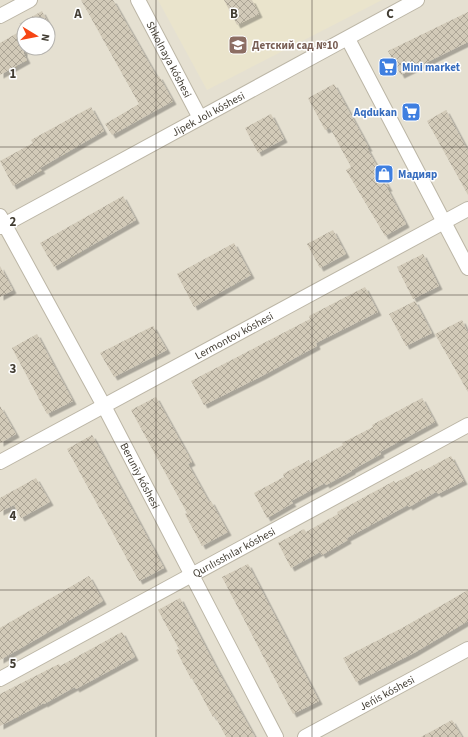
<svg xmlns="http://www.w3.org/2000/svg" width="468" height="737" font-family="'Source Sans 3',sans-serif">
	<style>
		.residential { fill: #e5e0d1; fill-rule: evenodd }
		.education { fill: #eae4cc }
		.building { fill: url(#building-cross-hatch); filter: url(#shadow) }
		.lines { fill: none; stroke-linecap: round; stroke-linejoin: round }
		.minor-casing { stroke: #bcb6a6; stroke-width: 16 }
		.minor { stroke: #fff; stroke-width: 14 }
		.grid { fill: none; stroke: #423d33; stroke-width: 1; stroke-opacity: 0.55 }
		.labels { text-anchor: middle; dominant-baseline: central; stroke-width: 3; stroke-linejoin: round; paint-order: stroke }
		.education-label { font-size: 11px; font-weight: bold; fill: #785e54; stroke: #fff; text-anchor: start }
		.street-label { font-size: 11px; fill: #423d33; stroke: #fff }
		.shop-label { font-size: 11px; font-weight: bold; fill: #366cbe; stroke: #fff; text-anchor: start }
		.grid-label { font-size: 13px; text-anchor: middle; font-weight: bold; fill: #423d33; stroke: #fff; stroke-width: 3; stroke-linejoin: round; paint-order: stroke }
	</style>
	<defs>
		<pattern id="building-cross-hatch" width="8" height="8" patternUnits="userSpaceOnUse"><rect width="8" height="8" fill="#d2cab8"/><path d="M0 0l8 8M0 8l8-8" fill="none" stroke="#aca596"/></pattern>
		<filter id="shadow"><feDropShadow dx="3.5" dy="3.5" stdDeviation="0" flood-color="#0004"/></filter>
	</defs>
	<rect width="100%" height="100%" fill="#f1eee3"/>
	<path class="residential" d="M0 0H468V737H0ZM24 24H48V48H24Z"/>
	<path class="education" d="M158 0H382L207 90Z"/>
	<g class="building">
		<path d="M81 0H113L157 77 159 76 173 101 112 135 105 124 139 104Z"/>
		<path d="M224 0H252L259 14 237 25Z"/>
		<path d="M42 11 49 24H19Z"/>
		<path d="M468 12V42L401 75 388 51Z"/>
		<path d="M24 29V54L27 60 0 75V43Z"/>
		<path d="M334 84 369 148H367L389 188H387L406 224 385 236 346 170 351 167 330 128 325 130 308 98Z"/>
		<path d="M91 107 104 131 40 168 42 170 13 186 0 161 33 143 31 140Z"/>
		<path d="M446 110 468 151V195L427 121Z"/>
		<path d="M271 114 284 139 258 153 245 128Z"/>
		<path d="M123 196 136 220 54 267 40 243Z"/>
		<path d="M333 230 346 254 320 268 307 244Z"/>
		<path d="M234 243 251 275 194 307 177 274Z"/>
		<path d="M423 254 439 286 413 299 397 267Z"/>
		<path d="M0 266 13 290 0 297Z"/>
		<path d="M365 287 378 312 316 343 317 346 262 376 204 405 191 381 310 319 309 316Z"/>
		<path d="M415 301 432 333 406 346 389 314Z"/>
		<path d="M462 320 468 333V392L435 334Z"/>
		<path d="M153 326 167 350 114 377 100 353Z"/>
		<path d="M37 334 73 401 47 414 12 348Z"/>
		<path d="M156 397 192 462 188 464 209 502 211 501 228 532 202 546 185 514 187 513 131 410Z"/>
		<path d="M422 398 435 422 380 452 381 454 352 470V471L326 485 325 483 291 501 293 503 267 518 254 493 284 477 283 474 309 460 310 463 343 445 342 443 373 427 372 425Z"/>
		<path d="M0 406 16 434 0 443Z"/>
		<path d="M92 435 164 568 139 581 67 449Z"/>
		<path d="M451 456 464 481 438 494 436 492 409 507 408 505 347 538 348 540 322 555 320 552 291 568 278 543 304 529 306 532 338 514 337 512 394 481 395 483 422 469 423 471Z"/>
		<path d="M36 478 50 502 21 518 14 505 0 512V498Z"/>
		<path d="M248 564 319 701 293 714 222 577Z"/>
		<path d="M89 576 103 601 0 660V628Z"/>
		<path d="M468 590V621L414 653 356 682 343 658 404 627Z"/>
		<path d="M180 598 216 667 255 737H226L215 716 213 717 192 678 191 679 176 650 179 649 158 610Z"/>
		<path d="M122 632 135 657 76 689 75 687 44 704V703L0 726V694L59 664 60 666Z"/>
		<path d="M452 720 462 737H421Z"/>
	</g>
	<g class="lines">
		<defs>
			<g id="minor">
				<path id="s1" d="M138 0 200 118"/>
				<path d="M0 16 30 0"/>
				<path d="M348 39 468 268"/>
				<path id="s2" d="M0 216 104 406 276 737"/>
				<path id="s3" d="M0 227 417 0"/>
				<path id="s4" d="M0 462 468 209"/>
				<path id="s5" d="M0 679 468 425"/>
				<path id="s6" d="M305 737 468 649"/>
			</g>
		</defs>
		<use href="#minor" class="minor-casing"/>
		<use href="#minor" class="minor"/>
	</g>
	<path class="grid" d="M156 0V737M312 0V737M0 147H468M0 295H468M0 442H468M0 590H468"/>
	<defs>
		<symbol id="school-square" viewBox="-11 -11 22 22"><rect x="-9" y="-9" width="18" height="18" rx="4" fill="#8d6e63" stroke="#fff"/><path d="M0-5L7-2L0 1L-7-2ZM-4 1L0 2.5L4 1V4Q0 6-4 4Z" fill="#fff"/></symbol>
		<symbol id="supermarket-square" viewBox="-11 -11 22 22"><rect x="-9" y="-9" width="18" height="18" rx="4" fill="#3f7fe0" stroke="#fff"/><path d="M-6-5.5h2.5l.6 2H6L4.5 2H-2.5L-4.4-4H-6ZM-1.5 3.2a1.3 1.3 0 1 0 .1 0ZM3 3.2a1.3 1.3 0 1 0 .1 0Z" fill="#fff"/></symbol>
		<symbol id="shop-square" viewBox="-11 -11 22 22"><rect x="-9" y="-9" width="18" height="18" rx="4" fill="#3f7fe0" stroke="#fff"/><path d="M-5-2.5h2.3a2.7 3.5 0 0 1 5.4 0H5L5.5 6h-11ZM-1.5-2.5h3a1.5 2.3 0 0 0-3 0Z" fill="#fff"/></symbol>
	</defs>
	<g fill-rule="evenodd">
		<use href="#school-square" x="227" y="34" width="22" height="22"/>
		<use href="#supermarket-square" x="377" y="56" width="22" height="22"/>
		<use href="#supermarket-square" x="400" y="101" width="22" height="22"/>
		<use href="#shop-square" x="373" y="163" width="22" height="22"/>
	</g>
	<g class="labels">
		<g class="education-label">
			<text x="252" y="45">Детский сад №10</text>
		</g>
		<g class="street-label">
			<text stroke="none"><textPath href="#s1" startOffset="67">Shkolnaya kóshesi</textPath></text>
			<text stroke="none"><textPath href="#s3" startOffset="237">Jipek Jolı kóshesi</textPath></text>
			<text stroke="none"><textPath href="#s4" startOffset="266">Lermontov kóshesi</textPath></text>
			<text stroke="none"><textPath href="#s2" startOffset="295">Beruniy kóshesi</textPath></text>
			<text stroke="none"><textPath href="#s5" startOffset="266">Qurılısshılar kóshesi</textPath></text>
			<text stroke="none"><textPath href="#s6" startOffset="93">Jeńis kóshesi</textPath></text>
		</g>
		<g class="shop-label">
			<text x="402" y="67">Mini market</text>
			<text x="397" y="112" text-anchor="end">Aqdukan</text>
			<text x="398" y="174">Мадияр</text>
		</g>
	</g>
	<g class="grid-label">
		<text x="78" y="18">A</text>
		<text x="234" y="18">B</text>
		<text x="390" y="18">C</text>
		<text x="13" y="78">1</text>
		<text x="13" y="226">2</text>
		<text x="13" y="373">3</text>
		<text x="13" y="520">4</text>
		<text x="13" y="668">5</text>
	</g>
	<g transform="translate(36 36) rotate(100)"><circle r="19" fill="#ffffff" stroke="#b3b1ad"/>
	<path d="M0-3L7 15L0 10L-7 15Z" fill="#f64514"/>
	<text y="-6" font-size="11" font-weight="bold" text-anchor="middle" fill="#423d33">N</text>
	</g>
</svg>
